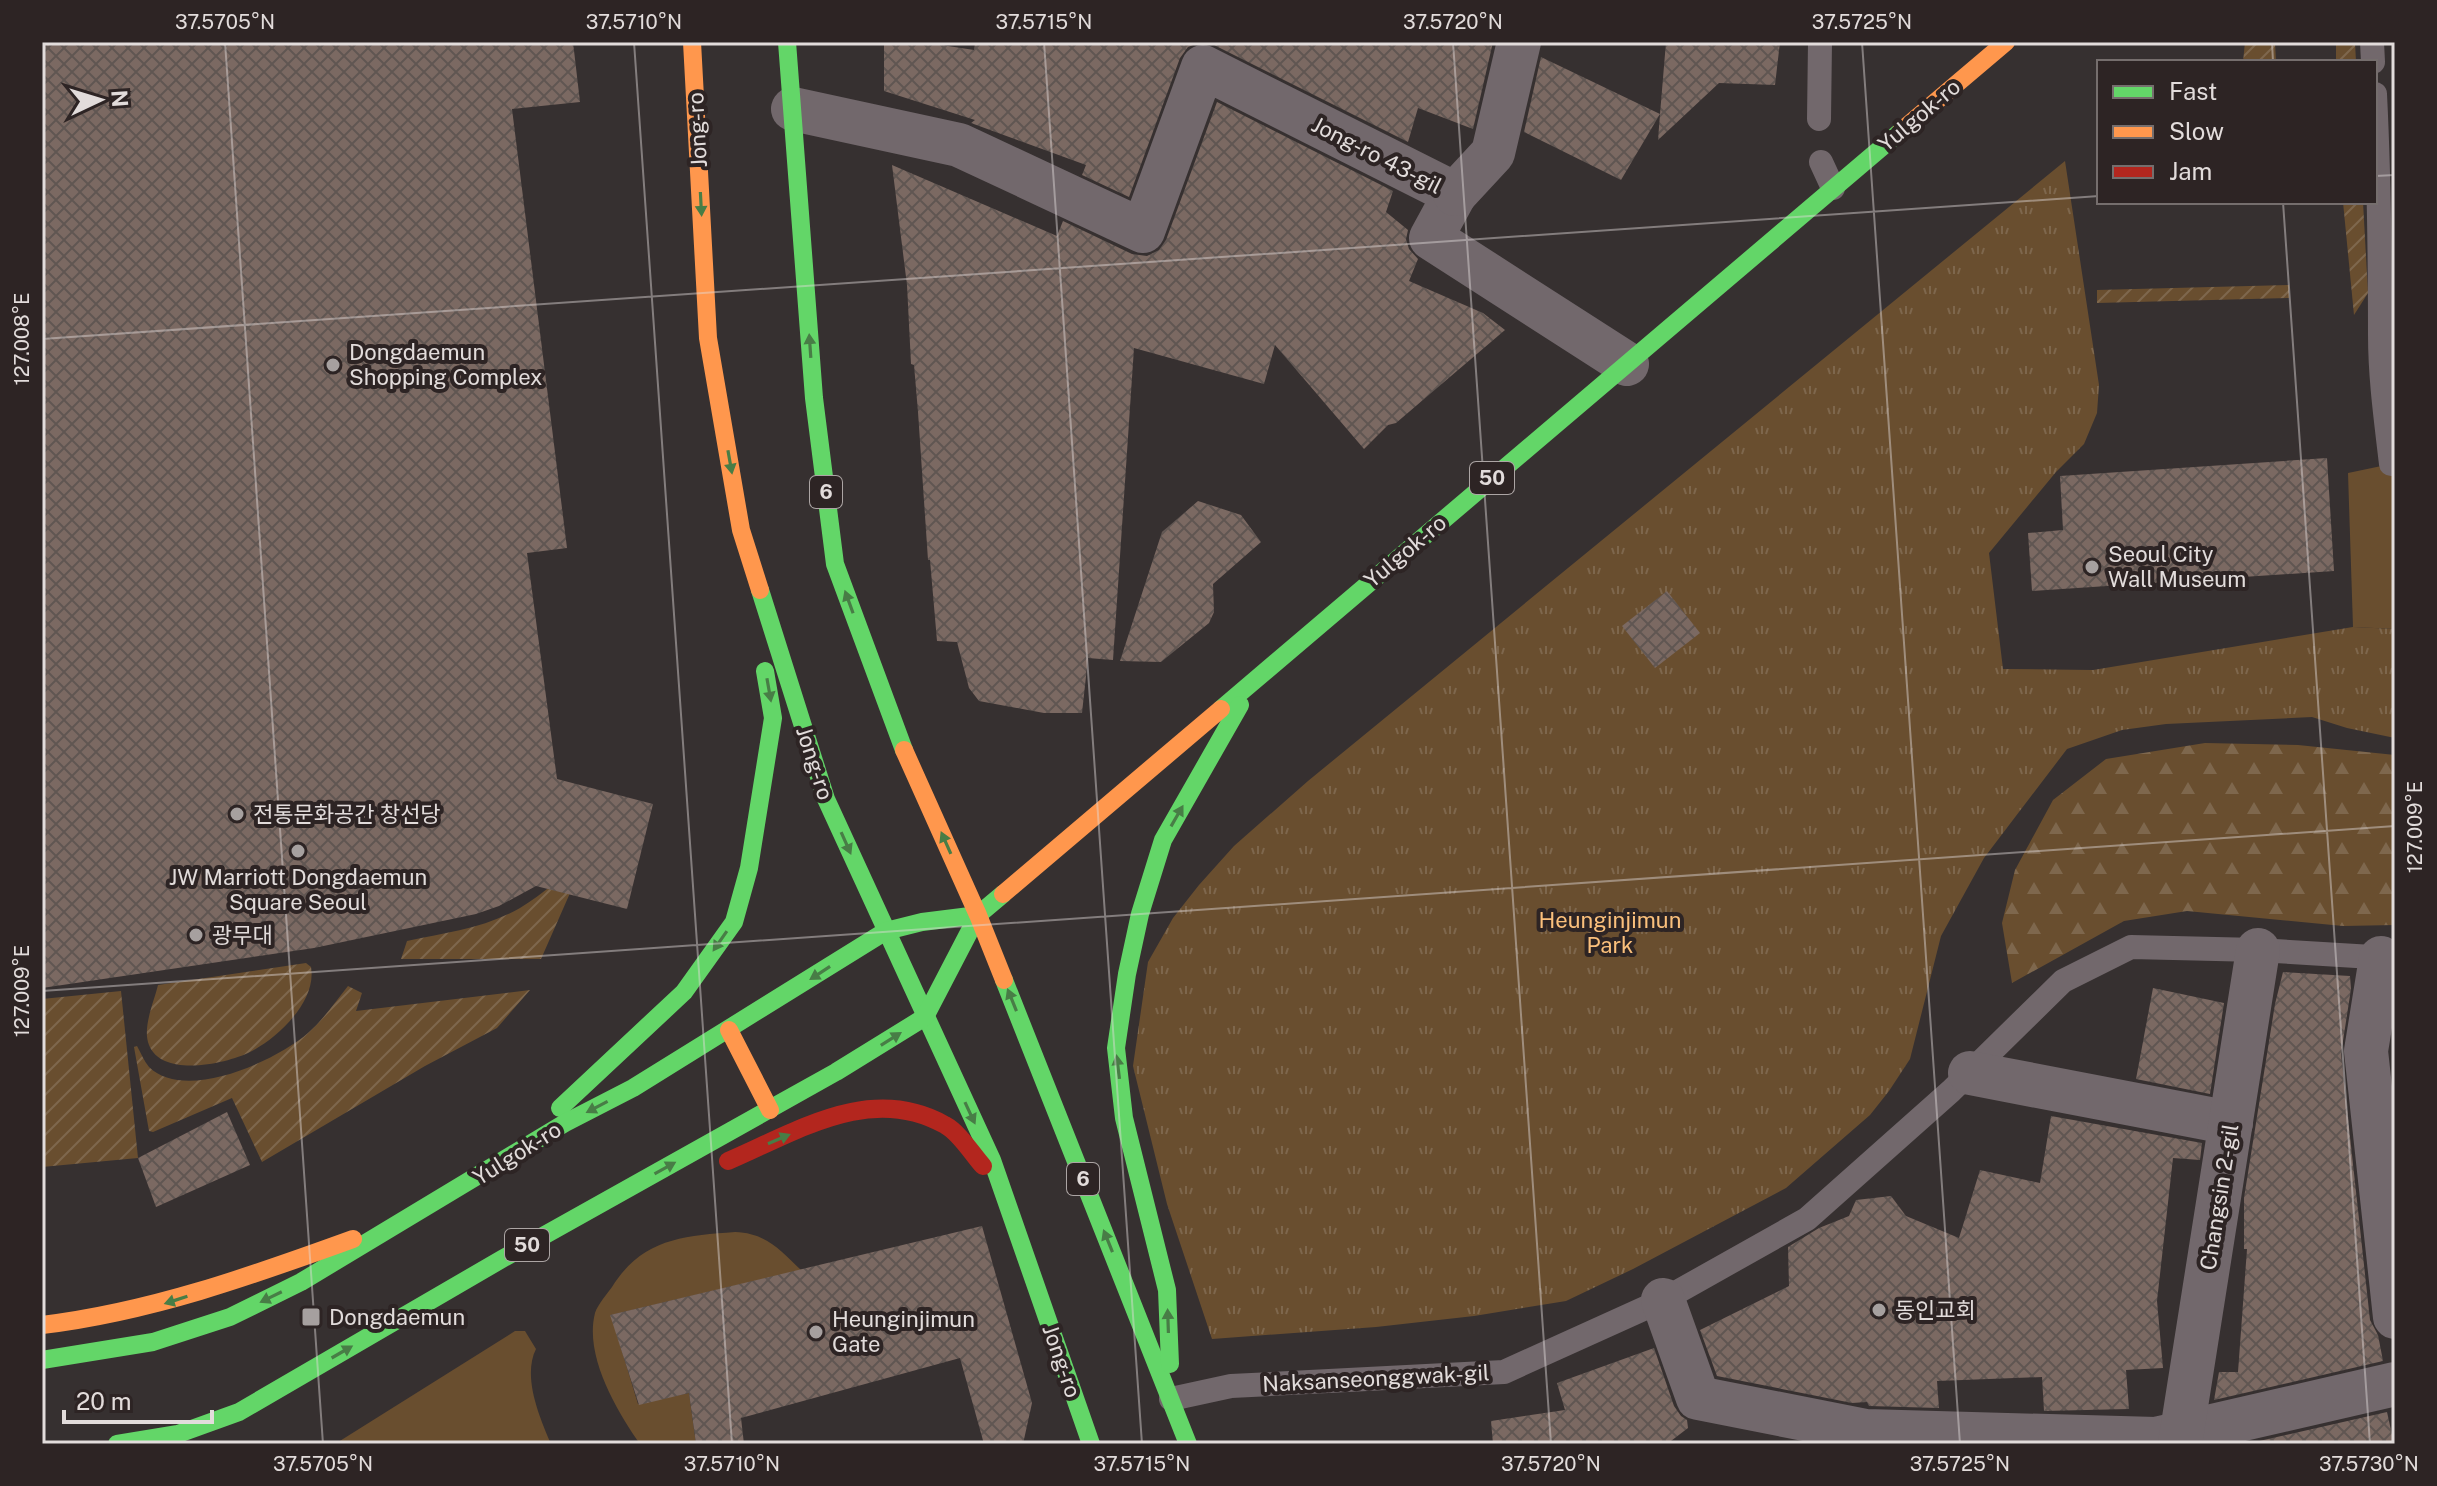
<svg xmlns="http://www.w3.org/2000/svg" width="2437" height="1486" font-family="'Public Sans','Noto Sans KR',sans-serif">
	<style>
		.grass { fill: #694e2f }
		.forest { fill: url(#forest-firs) }
		.park { fill: url(#park-tufts) }
		.garden { fill: url(#garden-furrows) }
		.building { fill: url(#building-cross-hatch) }
		.lines { fill: none; stroke-linecap: round; stroke-linejoin: round }
		.lane { stroke: #72686c; stroke-width: 24 }
		.street { stroke: #72686c; stroke-width: 44 }
		.fast { stroke: #63d668; stroke-width: 18 }
		.slow { stroke: #ff974d; stroke-width: 18 }
		.jam { stroke: #b3261e; stroke-width: 18 }
		.oneway { fill: #487d46 }
		.ticks { fill: none; stroke: #e2dcdb; stroke-width: 2; stroke-opacity: 0.45 }
		.poi-dot { fill: #a6a09f; stroke: #2d2424; stroke-width: 3 }
		.labels { text-anchor: middle; dominant-baseline: central; stroke-width: 8; stroke-linejoin: round; paint-order: stroke }
		.shield { fill: #2d2424; stroke: #aca5a4; stroke-width: 2 }
		.shield-label { font-size: 20px; font-weight: bold; fill: #e2dcdb }
		.street-label { font-size: 22px; fill: #e2dcdb; stroke: #2d2424 }
		.poi-label { font-size: 22px; fill: #e2dcdb; stroke: #2d2424; text-anchor: start }
		.park-label { font-size: 22px; fill: #fbc07c; stroke: #2d2424 }
		.neatline { fill: none; stroke: #e2dcdb; stroke-width: 3 }
		.ticks-label { font-size: 20px; text-anchor: middle; fill: #e2dcdb }
	</style>
	<defs>
		<pattern id="forest-firs" width="22" height="20" patternUnits="userSpaceOnUse" patternTransform="scale(2)"><rect width="22" height="20" fill="#694e2f"/><path d="M5 1l3.5 6h-7zM16 11l3.5 6h-7z" fill="#7e674d"/></pattern>
		<pattern id="park-tufts" width="24" height="20" patternUnits="userSpaceOnUse" patternTransform="scale(2)"><rect width="24" height="20" fill="#694e2f"/><path d="M3 7l-1-3M5 7V3M7 7l1-3M15 17l-1-3M17 17v-4M19 17l1-3" fill="none" stroke="#7e674d"/></pattern>
		<pattern id="garden-furrows" width="10" height="10" patternUnits="userSpaceOnUse" patternTransform="scale(2)"><rect width="10" height="10" fill="#694e2f"/><path d="M-1 1l2-2M0 10L10 0M9 11l2-2" fill="none" stroke="#7e674d"/></pattern>
		<pattern id="building-cross-hatch" width="8" height="8" patternUnits="userSpaceOnUse" patternTransform="scale(2)"><rect width="8" height="8" fill="#7b6962"/><path d="M0 0l8 8M0 8l8-8" fill="none" stroke="#605652"/></pattern>
	</defs>
	<rect width="100%" height="100%" fill="#363030"/>
	<g class="grass">
		<path d="M2391 464H2395V629L2353 627 2348 473Z"/>
		<path d="M735 1232C766 1233 780 1250 801 1270L611 1315 638 1404 689 1393 696 1444H640C617 1411 584 1356 595 1313 598 1304 607 1294 612 1287 642 1239 682 1236 735 1232Z"/>
		<path d="M515 1331H525L536 1349C522 1377 540 1418 551 1444H335Z"/>
	</g>
	<path class="forest" d="M2205 743 2298 745 2395 755V925L2343 926 2187 911 2124 921 2012 983 2002 923 2015 870 2053 800 2106 759Z"/>
	<path class="park" d="M2065 161 2099 385 2097 413 2084 444 2056 472 1989 553 2003 669 2093 670 2353 627 2395 629V738L2347 728 2312 717 2166 724 2122 730 2067 749 1984 858 1941 936 1910 1059 1889 1091 1870 1115 1786 1188 1633 1269 1566 1301 1474 1316 1376 1327 1212 1339 1167 1204 1133 1066 1148 962 1173 918 1199 885 1234 846 1308 781Z"/>
	<g class="garden">
		<path d="M2245 42H2275L2276 62H2243Z"/>
		<path d="M2336 42H2355L2356 62H2336Z"/>
		<path d="M2343 202H2363L2368 293 2354 315Z"/>
		<path d="M2289 285V298L2097 303V290Z"/>
		<path d="M585 859 541 959H401L407 941C445 933 486 928 520 908 543 894 564 875 585 859Z"/>
		<path d="M306 963 311 967C317 1001 278 1038 250 1052 226 1064 162 1078 149 1045 142 1028 154 1002 158 985Z"/>
		<path d="M348 986 362 993 356 1011 530 990 497 1028 425 1066 262 1162 232 1098 153 1132 149 1131 134 1047 137 1046C141 1053 144 1061 149 1067 186 1103 277 1060 308 1033 323 1020 336 1001 348 986Z"/>
		<path d="M121 991 138 1158 42 1167V999Z"/>
	</g>
	<g class="building">
		<path d="M42 42H573L580 102 512 109 567 548 527 553 557 779 653 804 627 909 536 886 499 906 476 914 314 948 42 988Z"/>
		<path d="M884 42H922L974 50 975 42H1493L1473 129 1418 108 1408 142 1214 45 1201 42 1188 47 1180 58 1129 197 1082 175 1086 165 971 123 975 120 884 91Z"/>
		<path d="M1666 42H1780L1775 85 1719 83 1658 140 1660 114 1621 180 1524 132 1541 57 1660 114Z"/>
		<path d="M1217 102 1393 191 1386 212 1408 230 1406 239 1409 249 1418 259 1409 281 1483 313 1505 330 1396 423 1388 425 1364 449 1275 345 1264 384 1134 348 1113 660 1088 658 1082 713H1044L979 701 969 688 957 642 937 641 930 560H928L918 412 914 365 911 364 907 285 892 165 1057 236 1063 221 1132 254 1147 256 1159 250 1166 240Z"/>
		<path d="M2327 458 2334 571 2032 591 2028 533 2063 530 2060 476Z"/>
		<path d="M1198 501 1241 515 1261 542 1213 584 1214 612 1209 623 1161 662 1120 661 1162 532Z"/>
		<path d="M1667 591 1700 633 1655 668 1622 626Z"/>
		<path d="M2283 972 2350 976 2351 989 2341 1054 2370 1320 2378 1335 2383 1361 2214 1400 2219 1372H2238L2247 1249H2244V1198L2275 1004Z"/>
		<path d="M2153 988 2224 1003 2210 1094 2136 1079Z"/>
		<path d="M227 1112 250 1165 156 1207 138 1158Z"/>
		<path d="M2051 1116 2202 1143 2200 1160 2173 1158 2157 1301 2163 1368 2126 1370 2129 1409 2044 1411 2042 1377 1937 1381 1939 1408 1869 1406 1867 1402 1852 1403 1717 1376 1700 1330 1789 1286 1788 1247 1819 1228 1849 1216 1856 1200 1891 1196 1906 1216 1959 1238 1980 1170 2040 1183Z"/>
		<path d="M982 1226 1032 1403 1023 1444H984L960 1358 741 1418 744 1444H696L689 1393 639 1405 610 1315Z"/>
		<path d="M1654 1348 1674 1406 1681 1416 1687 1420 1688 1428 1667 1444H1493L1491 1421 1565 1410 1557 1383Z"/>
		<path d="M2387 1412 2394 1444H2246Z"/>
	</g>
	<g class="lines">
		<g class="lane">
			<path d="M2372 42 2373 62"/>
			<path d="M2375 94C2379 174 2380 254 2380 335 2380 378 2386 421 2391 464H2395"/>
			<path d="M1819 119 1820 42"/>
			<path d="M1821 162 1833 188"/>
			<path d="M1171 1399 1231 1386 1504 1372 1663 1300 1807 1219 1951 1091 2063 981 2131 947 2258 950 2389 958"/>
		</g>
		<g class="street">
			<path d="M793 109 959 145 1143 231 1203 67 1455 194 1431 238 1627 364"/>
			<path d="M1455 194 1493 153 1519 42"/>
			<path d="M2381 958 2366 1051 2395 1317"/>
			<path d="M1970 1073 2231 1123"/>
			<path d="M1663 1300 1698 1398 1866 1431 2156 1439 2395 1384"/>
			<path d="M2180 1444 2258 950"/>
		</g>
		<g class="fast">
			<path d="M787 42 814 398 835 564 904 750"/>
			<path d="M760 590 826 799 992 1160 1091 1444"/>
			<path d="M1221 709 1901 131"/>
			<path d="M1004 980 1188 1444"/>
			<path d="M560 1108 684 992 734 922 749 868 773 718 765 671"/>
			<path d="M42 1360 153 1342 230 1317 301 1282 565 1123 633 1088 886 931 922 922 978 915"/>
			<path d="M1170 1364 1167 1290 1124 1118 1116 1048 1127 974 1140 914 1163 840 1240 705"/>
			<path d="M117 1444 178 1434 239 1412 502 1259 836 1072 925 1017 978 915 1003 894"/>
		</g>
		<g class="slow">
			<path d="M692 42 708 338 741 530 760 590"/>
			<path d="M1901 131 2006 42"/>
			<path d="M904 750 978 915 1004 980"/>
			<path d="M1003 894 1221 709"/>
			<path d="M729 1030 770 1110"/>
			<path d="M42 1325C150 1312 251 1276 353 1239"/>
		</g>
		<path class="jam" d="M728 1161C798 1131 871 1083 945 1125 960 1133 972 1154 983 1166"/>
	</g>
	<defs><path id="oneway-solid" d="M-6-.8H1V-3.2L6.5 0L1 3.2V.8H-6Z" transform="scale(2)"/></defs>
	<g class="oneway">
		<use href="#oneway-solid" transform="translate(701 204) rotate(87)"/>
		<use href="#oneway-solid" transform="translate(810 346) rotate(-94)"/>
		<use href="#oneway-solid" transform="translate(730 462) rotate(80)"/>
		<use href="#oneway-solid" transform="translate(849 602) rotate(-110)"/>
		<use href="#oneway-solid" transform="translate(769 690) rotate(80)"/>
		<use href="#oneway-solid" transform="translate(1177 816) rotate(-60)"/>
		<use href="#oneway-solid" transform="translate(846 843) rotate(66)"/>
		<use href="#oneway-solid" transform="translate(946 843) rotate(-114)"/>
		<use href="#oneway-solid" transform="translate(720 941) rotate(125)"/>
		<use href="#oneway-solid" transform="translate(820 973) rotate(147)"/>
		<use href="#oneway-solid" transform="translate(1012 1000) rotate(-112)"/>
		<use href="#oneway-solid" transform="translate(891 1039) rotate(-32)"/>
		<use href="#oneway-solid" transform="translate(1118 1067) rotate(-97)"/>
		<use href="#oneway-solid" transform="translate(597 1107) rotate(152)"/>
		<use href="#oneway-solid" transform="translate(970 1113) rotate(65)"/>
		<use href="#oneway-solid" transform="translate(779 1139) rotate(-23)"/>
		<use href="#oneway-solid" transform="translate(665 1168) rotate(-29)"/>
		<use href="#oneway-solid" transform="translate(1108 1241) rotate(-112)"/>
		<use href="#oneway-solid" transform="translate(271 1297) rotate(154)"/>
		<use href="#oneway-solid" transform="translate(176 1300) rotate(162)"/>
		<use href="#oneway-solid" transform="translate(1168 1321) rotate(-92)"/>
		<use href="#oneway-solid" transform="translate(342 1352) rotate(-30)"/>
	</g>
	<path class="ticks" d="M225 42 323 1444M634 42 732 1444M1044 42 1142 1444M1453 42 1551 1444M1862 42 1960 1444M2272 42 2273 62M2375 176 2395 175M2283 202 2370 1444M42 339 2099 196M42 991 2395 826"/>
	<g class="poi-dot">
		<circle cx="333" cy="365" r="8"/>
		<circle cx="2092" cy="567" r="8"/>
		<circle cx="237" cy="814" r="8"/>
		<circle cx="298" cy="851" r="8"/>
		<circle cx="196" cy="935" r="8"/>
		<circle cx="1879" cy="1310" r="8"/>
		<rect x="301" y="1307" width="20" height="20" rx="4"/>
		<circle cx="816" cy="1332" r="8"/>
	</g>
	<g class="labels">
		<g class="shield">
			<rect x="1470" y="462" width="44" height="32" rx="6"/>
			<rect x="810" y="476" width="32" height="32" rx="6"/>
			<rect x="1067" y="1163" width="32" height="32" rx="6"/>
			<rect x="505" y="1229" width="44" height="32" rx="6"/>
		</g>
		<g class="shield-label">
			<text x="1492" y="478">50</text>
			<text x="826" y="492">6</text>
			<text x="1083" y="1179">6</text>
			<text x="527" y="1245">50</text>
		</g>
		<g class="street-label">
			<text transform="translate(1919 115) rotate(-40)">Yulgok-ro</text>
			<text transform="translate(697 130) rotate(-93)">Jong-ro</text>
			<text transform="translate(1377 155) rotate(27)">Jong-ro 43-gil</text>
			<text transform="translate(1405 551) rotate(-40)">Yulgok-ro</text>
			<text transform="translate(815 763) rotate(72)">Jong-ro</text>
			<text transform="translate(517 1153) rotate(-32)">Yulgok-ro</text>
			<text transform="translate(2219 1197) rotate(-81)">Changsin 2-gil</text>
			<text transform="translate(1062 1361) rotate(71)">Jong-ro</text>
			<text transform="translate(1376 1378) rotate(-3)">Naksanseonggwak-gil</text>
		</g>
		<g class="poi-label">
			<text x="349" y="352">Dongdaemun<tspan x="349" dy="25">Shopping Complex</tspan></text>
			<text x="2108" y="554">Seoul City<tspan x="2108" dy="25">Wall Museum</tspan></text>
			<text x="253" y="814">전통문화공간 창선당</text>
			<text x="298" y="877" text-anchor="middle">JW Marriott Dongdaemun<tspan x="298" dy="25">Square Seoul</tspan></text>
			<text x="212" y="935">광무대</text>
			<text x="1895" y="1310">동인교회</text>
			<text x="329" y="1317">Dongdaemun</text>
			<text x="832" y="1319">Heunginjimun<tspan x="832" dy="25">Gate</tspan></text>
		</g>
		<g class="park-label">
			<text x="1610" y="920">Heunginjimun<tspan x="1610" dy="25">Park</tspan></text>
		</g>
	</g>
	<rect width="2437" height="1486" fill="none" stroke="#2d2424" stroke-width="88"/>
	<rect x="2097" y="60" width="280" height="144" fill="#2d2424" stroke="#756e6d" stroke-width="2"/>
	<rect x="2113" y="86" width="40" height="12" fill="#63d668" stroke="#756e6d" stroke-width="2"/>
	<text x="2169" y="100" font-size="24" fill="#e2dcdb">Fast</text>
	<rect x="2113" y="126" width="40" height="12" fill="#ff974d" stroke="#756e6d" stroke-width="2"/>
	<text x="2169" y="140" font-size="24" fill="#e2dcdb">Slow</text>
	<rect x="2113" y="166" width="40" height="12" fill="#b3261e" stroke="#756e6d" stroke-width="2"/>
	<text x="2169" y="180" font-size="24" fill="#e2dcdb">Jam</text>
	<g transform="translate(100 100) rotate(86)" stroke="#2d2424" stroke-width="6" paint-order="stroke">
	<path d="M0-6L14 30L0 20L-14 30Z" fill="#e2dcdb"/>
	<text y="-12" font-size="22" font-weight="bold" text-anchor="middle" fill="#e2dcdb">N</text>
	</g>
	<path d="M64 1410v12h148v-12" fill="none" stroke="#e2dcdb" stroke-width="4"/>
	<text x="76" y="1410" font-size="24" fill="#e2dcdb" stroke="#2d2424" stroke-width="6" paint-order="stroke">20 m</text>
	<rect x="44" y="44" width="2349" height="1398" class="neatline"/>
	<g class="ticks-label">
		<text x="225" y="29">37.5705°N</text>
		<text x="634" y="29">37.5710°N</text>
		<text x="1044" y="29">37.5715°N</text>
		<text x="1453" y="29">37.5720°N</text>
		<text x="1862" y="29">37.5725°N</text>
		<text transform="translate(22 339) rotate(-90)" y="7">127.008°E</text>
		<text transform="translate(2415 827) rotate(-90)" y="7">127.009°E</text>
		<text transform="translate(22 991) rotate(-90)" y="7">127.009°E</text>
		<text x="323" y="1471">37.5705°N</text>
		<text x="732" y="1471">37.5710°N</text>
		<text x="1142" y="1471">37.5715°N</text>
		<text x="1551" y="1471">37.5720°N</text>
		<text x="1960" y="1471">37.5725°N</text>
		<text x="2369" y="1471">37.5730°N</text>
	</g>
</svg>
